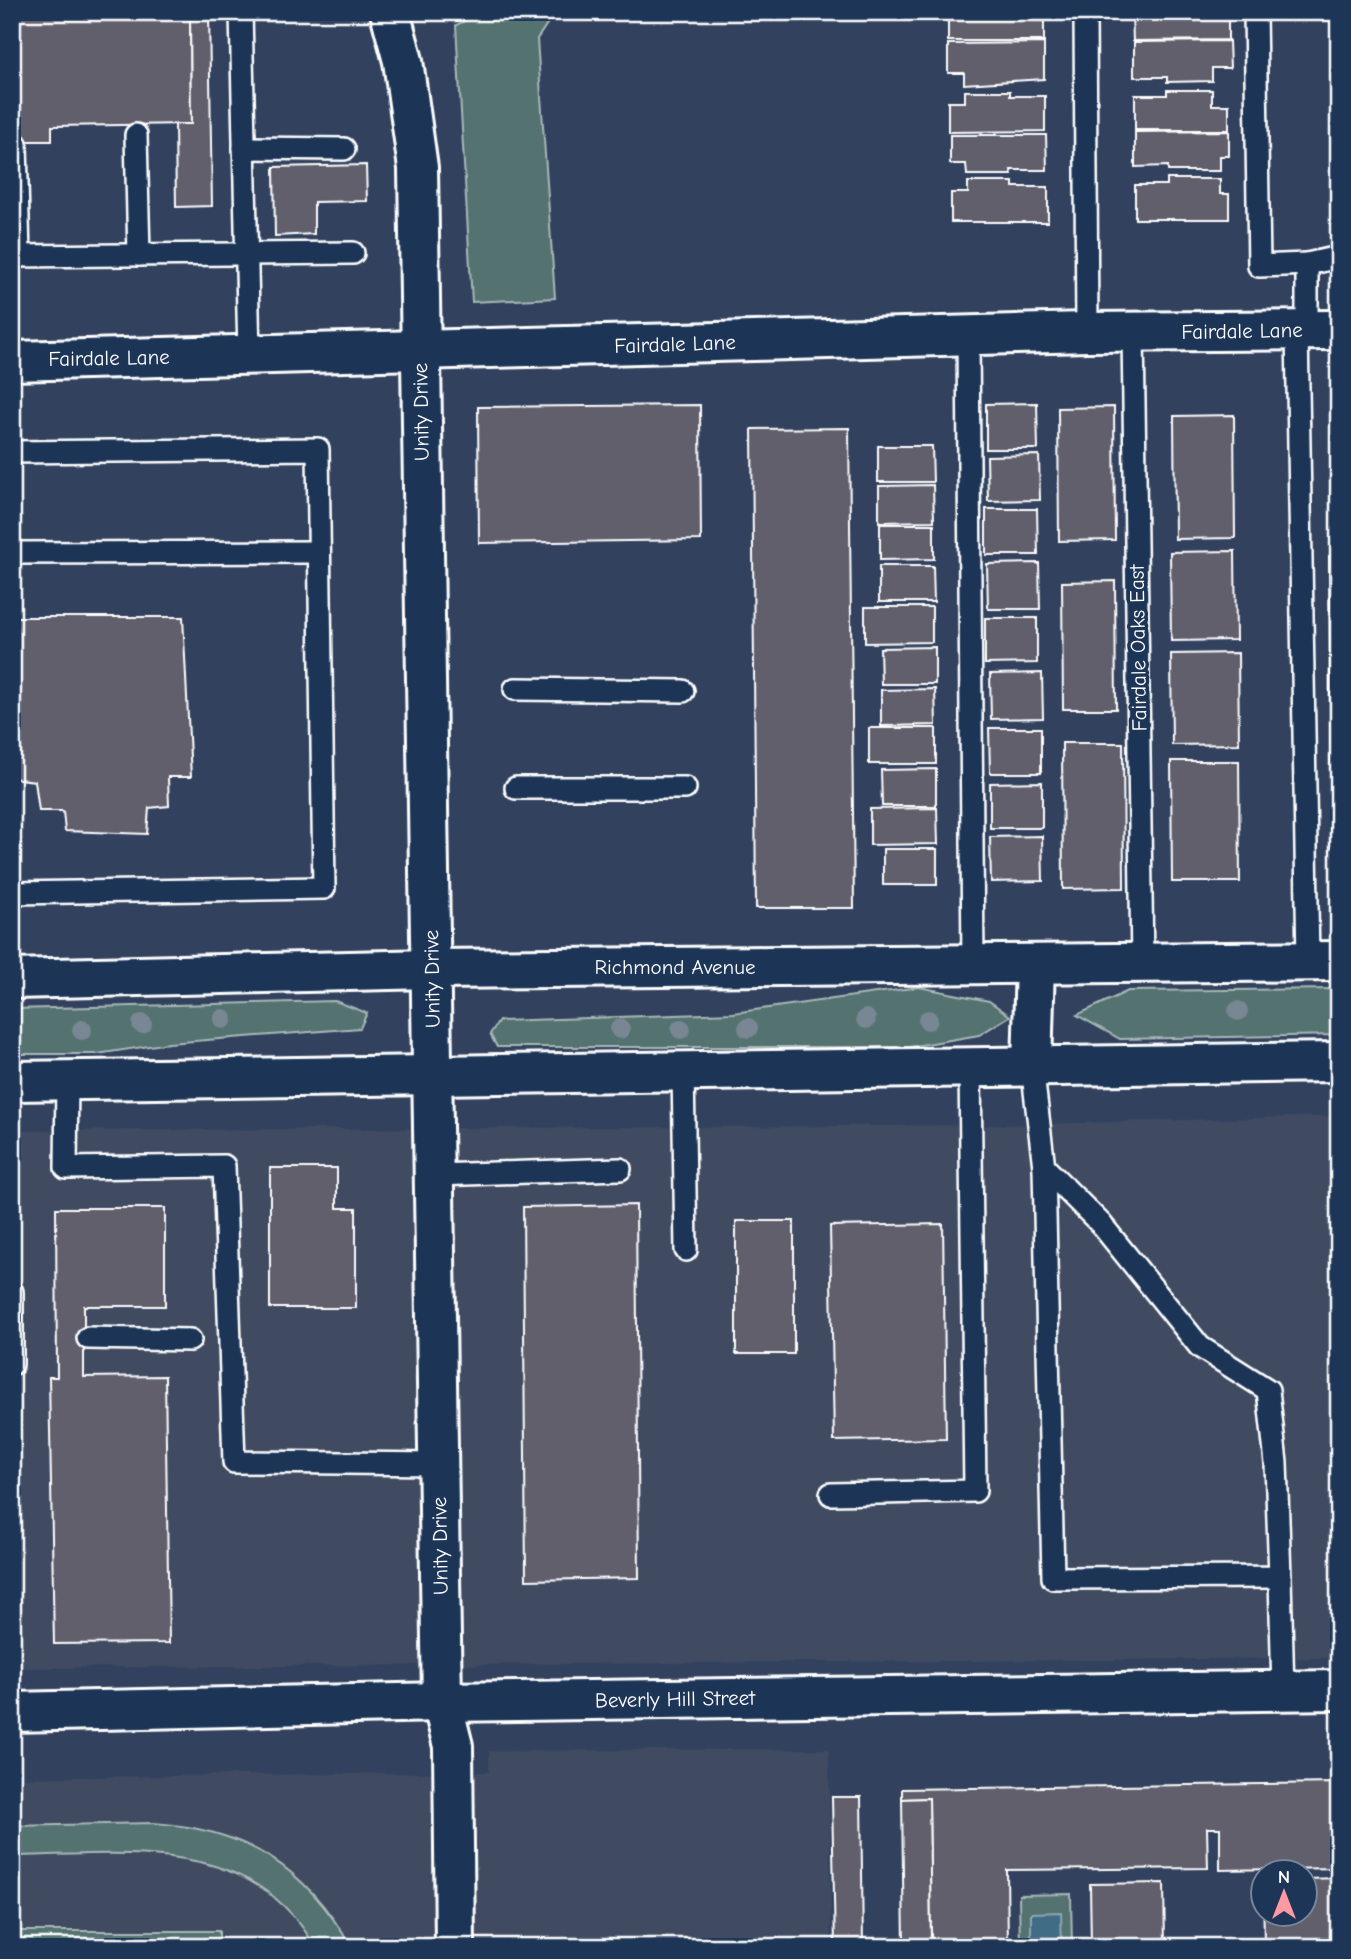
<svg xmlns="http://www.w3.org/2000/svg" width="1351" height="1959" font-family="'Comic Neue',sans-serif">
	<style>
		.built { fill: #404b62 }
		.green { fill: #537270; stroke: #a9b8b8; stroke-width: 2 }
		.water { fill: #416d85; stroke: #8da7b6; stroke-width: 2 }
		.building { fill: #625f6d; stroke: #fff; stroke-width: 2 }
		.lines { fill: none; stroke-linecap: round; stroke-linejoin: round }
		.lane-casing { stroke: #fff; stroke-width: 26 }
		.street-casing { stroke: #fff; stroke-width: 44 }
		.secondary-casing { stroke: #fff; stroke-width: 44 }
		.lane { stroke: #1d3557; stroke-width: 21 }
		.street { stroke: #1d3557; stroke-width: 38 }
		.secondary { stroke: #1d3557; stroke-width: 38 }
		.tree { fill: #788793 }
		.labels { text-anchor: middle; dominant-baseline: central; stroke-width: 7; stroke-linejoin: round; paint-order: stroke }
		.street-label { font-size: 21px; fill: #fff; stroke: #1d3557 }
	</style>
	<rect width="100%" height="100%" fill="#32425e"/>
	<filter id="ink" filterUnits="userSpaceOnUse"><feTurbulence type="fractalNoise" baseFrequency=".0143" numOctaves="2"/><feDisplacementMap in="SourceGraphic" scale="14" xChannelSelector="R" yChannelSelector="G"/><feConvolveMatrix kernelMatrix="1 2 1 2 8 2 1 2 1" color-interpolation-filters="sRGB"/></filter>
	<g filter="url(#ink)">
		<g class="built">
			<path d="M1339 1116V1658L12 1668V1131L1005 1125Z"/>
			<path d="M829 1749 831 1947H12V1778L489 1772V1751Z"/>
		</g>
		<g class="green">
			<path d="M484 12H555L537 39 555 298 472 302 456 25Z"/>
			<path d="M919 987 989 1001 1010 1016 979 1035 909 1047H497L490 1034 499 1021 733 1013Z"/>
			<path d="M1339 989V1035L1120 1039 1077 1015 1128 991Z"/>
			<path d="M335 1001 367 1013 360 1028 169 1043 97 1054H12V1009Z"/>
			<path d="M153 1823C245 1829 305 1866 351 1947H315C252 1833 122 1855 12 1856V1826Z"/>
			<path d="M1071 1894 1072 1947H1020L1019 1895Z"/>
			<rect x="12" y="1931" width="207" height="16"/>
		</g>
		<path class="water" d="M1061 1912 1062 1947H1031V1913Z"/>
		<g class="building">
			<path d="M12 12H190L191 124 52 126V141H12Z"/>
			<path d="M190 12H209L212 206 176 207 175 124H191Z"/>
			<rect x="948" y="12" width="96" height="29"/>
			<path d="M1132 12H1228V40L1133 41Z"/>
			<path d="M1229 41 1230 68H1212V81L1167 82V77H1134V42Z"/>
			<path d="M1044 43V79L964 84V73H948V44Z"/>
			<path d="M1167 90H1212V105H1229V130H1135V95H1167Z"/>
			<path d="M965 91H1010V96H1045V131L948 132V102H965Z"/>
			<path d="M1229 131V156H1220V171H1168V166L1135 167V132Z"/>
			<path d="M950 135H1046L1047 170H1011L1012 175H967L966 164H950Z"/>
			<path d="M366 165 367 201 314 202V234L275 236 274 167Z"/>
			<path d="M1167 179H1220V194H1229V219H1135V185H1167Z"/>
			<path d="M968 182H1013V187H1048V222H951V193H968Z"/>
			<path d="M1037 403 1038 449H986V404Z"/>
			<path d="M700 405 701 540 479 543 478 407Z"/>
			<path d="M1114 407 1115 540 1059 541 1058 408Z"/>
			<path d="M1234 415 1235 538 1175 539 1174 416Z"/>
			<path d="M849 428 854 908H756L752 429Z"/>
			<path d="M878 446H932L933 482H878Z"/>
			<path d="M1039 455 1040 500 988 501 987 456Z"/>
			<path d="M933 485 934 521 879 522V486Z"/>
			<path d="M986 509H1037L1038 555H986Z"/>
			<path d="M880 524H934V559L880 560Z"/>
			<path d="M1235 551 1236 640 1171 641 1170 552Z"/>
			<path d="M1329 556H1339V847H1332Z"/>
			<path d="M1039 563 1040 609H988L987 564Z"/>
			<path d="M879 566H933L934 602H879Z"/>
			<path d="M1115 581 1116 709H1063L1062 582Z"/>
			<path d="M865 607H932V642L865 643Z"/>
			<path d="M12 617H183L191 777H168L169 806 149 808 147 834 65 831 63 811H39L35 781 12 778Z"/>
			<path d="M985 618H1037V663L985 664Z"/>
			<path d="M935 647V684H881L880 648Z"/>
			<path d="M1238 653 1239 744 1172 745 1171 654Z"/>
			<path d="M1042 673 1043 718 991 719 990 674Z"/>
			<path d="M935 689 936 725 881 726V690Z"/>
			<rect x="869" y="728" width="67" height="36"/>
			<path d="M989 728H1041V773H990Z"/>
			<path d="M1062 743H1123L1124 888 1063 889Z"/>
			<path d="M1171 761H1239L1240 882H1172Z"/>
			<path d="M936 769V806H882L881 770Z"/>
			<path d="M1042 782V828H990V783Z"/>
			<path d="M937 808 938 844 870 845V809Z"/>
			<path d="M1042 836 1043 881 991 882 990 837Z"/>
			<rect x="883" y="849" width="54" height="36"/>
			<path d="M270 1168H337V1208H356V1308H270Z"/>
			<path d="M636 1205 639 1578 526 1580 523 1207Z"/>
			<path d="M56 1208H165V1306H84V1377L165 1376 169 1643 54 1644 49 1377H57Z"/>
			<rect x="736" y="1221" width="58" height="133"/>
			<path d="M943 1224 946 1439 834 1441 830 1226Z"/>
			<path d="M1339 1783V1868L1220 1870V1828H1207L1208 1868 1007 1870 1008 1947H931L929 1798 902 1799V1789Z"/>
			<path d="M832 1797H861L863 1947H835Z"/>
			<path d="M929 1798 931 1947H904L902 1799Z"/>
			<path d="M1339 1878V1947H1264L1263 1879 1264 1913H1306V1879Z"/>
			<path d="M1164 1883 1165 1947H1091L1090 1884Z"/>
		</g>
		<g class="lines">
			<defs>
				<g id="lane">
					<path d="M241 12 249 355"/>
					<path d="M1085 12 1087 332"/>
					<path d="M1255 12 1259 266 1307 264V331"/>
					<path d="M136 135 139 255"/>
					<path d="M16 144 19 256"/>
					<path d="M244 148 344 149"/>
					<path d="M12 256 353 253"/>
					<path d="M1307 264 1339 257"/>
					<path d="M1297 331 1308 961"/>
					<path d="M1133 333 1142 963"/>
					<path d="M968 336 973 965"/>
					<path d="M12 452 318 449 324 888 12 893"/>
					<path d="M12 553 319 552"/>
					<path d="M515 689 683 691"/>
					<path d="M516 788H685"/>
					<path d="M1032 1066 1044 1167"/>
					<path d="M683 1071 686 1250"/>
					<path d="M67 1080 66 1168 224 1166 234 1462 439 1464"/>
					<path d="M1044 1167 1101 1224 1200 1347 1268 1390 1276 1463 1280 1577 1053 1578Z"/>
					<path d="M435 1175 620 1169"/>
					<path d="M12 1292V1364"/>
					<path d="M88 1338 190 1340"/>
					<path d="M831 1494 975 1491 970 1067"/>
					<path d="M1280 1577 1283 1691"/>
				</g>
				<path id="street" d="M12 361 1087 332 1339 330"/>
				<g id="secondary">
					<path d="M390 12 403 61 418 168 442 1702 453 1746 455 1947"/>
					<path d="M12 979 431 969 1339 961"/>
					<path d="M1032 1066 1035 964"/>
					<path d="M12 1081 1339 1062"/>
					<path d="M12 1712 442 1702 1339 1690"/>
				</g>
			</defs>
			<use href="#lane" class="lane-casing"/>
			<use href="#street" class="street-casing"/>
			<use href="#secondary" class="secondary-casing"/>
			<use href="#lane" class="lane"/>
			<use href="#street" class="street"/>
			<use href="#secondary" class="secondary"/>
		</g>
		<g class="tree">
			<circle cx="1238" cy="1011" r="10"/>
			<circle cx="223" cy="1019" r="10"/>
			<circle cx="866" cy="1019" r="10"/>
			<circle cx="928" cy="1020" r="10"/>
			<circle cx="142" cy="1024" r="10"/>
			<circle cx="748" cy="1028" r="10"/>
			<circle cx="620" cy="1029" r="10"/>
			<circle cx="681" cy="1029" r="10"/>
			<circle cx="82" cy="1030" r="10"/>
		</g>
	</g>
	<g class="labels">
		<g class="street-label">
			<text transform="translate(1242 331) rotate(-1)">Fairdale Lane</text>
			<text transform="translate(675 344) rotate(-2)">Fairdale Lane</text>
			<text transform="translate(109 358) rotate(-1)">Fairdale Lane</text>
			<text transform="translate(421 412) rotate(-91)">Unity Drive</text>
			<text transform="translate(1138 648) rotate(-91)">Fairdale Oaks East</text>
			<text x="675" y="967">Richmond Avenue</text>
			<text transform="translate(432 979) rotate(-91)">Unity Drive</text>
			<text transform="translate(440 1546) rotate(-91)">Unity Drive</text>
			<text transform="translate(675 1699) rotate(-1)">Beverly Hill Street</text>
		</g>
	</g>
	<rect width="1351" height="1959" fill="none" stroke="#1d3557" stroke-width="42"/>
	<rect x="21" y="21" width="1309" height="1917" fill="none" stroke="#fff" stroke-width="2.5" filter="url(#ink)"/>
	<g transform="translate(1284 1893)"><circle r="33" fill="#1d3557" stroke="#77869a" stroke-width="2"/>
	<path d="M0-5L12 26L0 18L-12 26Z" fill="#ff9aa2"/>
	<text y="-10" font-size="19" font-weight="bold" text-anchor="middle" fill="#ffffff">N</text>
	</g>
</svg>
